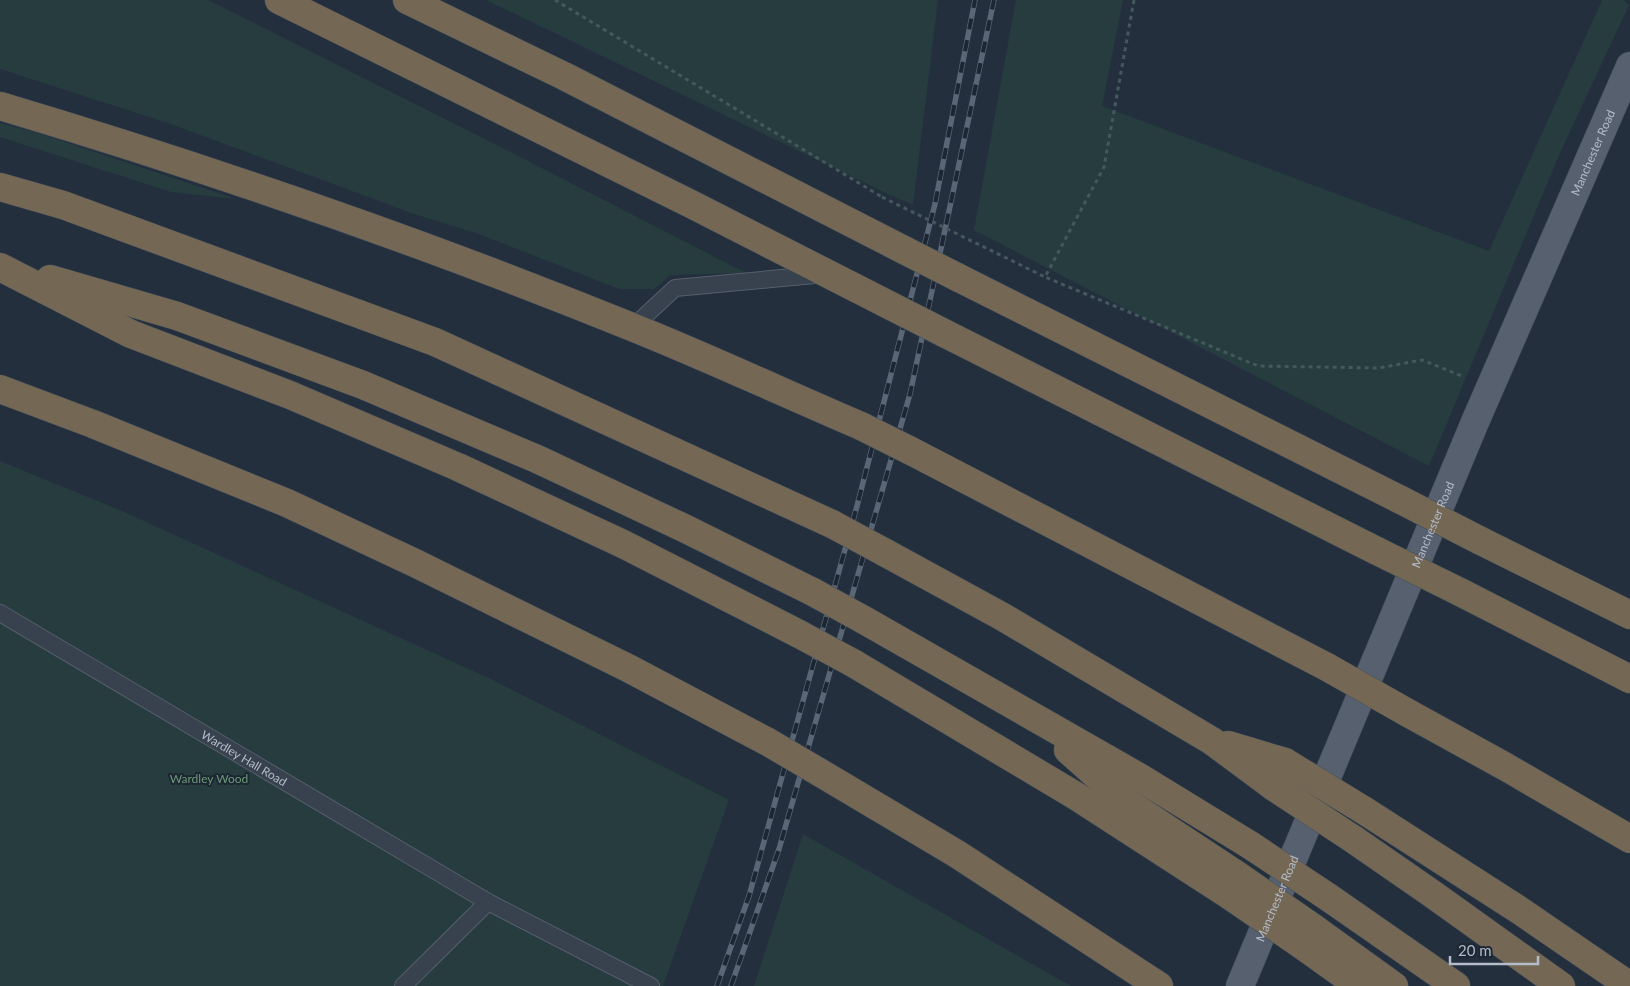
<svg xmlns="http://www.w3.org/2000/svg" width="1630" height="986" font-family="Lato,sans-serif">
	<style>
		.green { fill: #263c3f }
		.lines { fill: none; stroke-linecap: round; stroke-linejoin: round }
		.service-casing { stroke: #565f6c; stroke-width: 18 }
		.primary-casing { stroke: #414a57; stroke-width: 29 }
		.motorway-casing { stroke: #434c59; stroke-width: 29 }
		.path { stroke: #44595c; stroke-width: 3; stroke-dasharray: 4 4; stroke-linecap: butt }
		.service { stroke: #38414e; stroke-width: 16 }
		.primary { stroke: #56606e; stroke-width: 28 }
		.motorway { stroke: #746855; stroke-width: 28 }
		.rail-casing { stroke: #5a6575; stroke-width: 5.5 }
		.rail { stroke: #1d2633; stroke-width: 4; stroke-dasharray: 11; stroke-linecap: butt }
		.motorway-bridge-casing { stroke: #434c59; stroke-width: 29; stroke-linecap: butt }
		.path-bridge { stroke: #44595c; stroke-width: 3; stroke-dasharray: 4 4; stroke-linecap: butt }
		.motorway-bridge { stroke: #746855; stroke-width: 28 }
		.labels { text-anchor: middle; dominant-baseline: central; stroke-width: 4; stroke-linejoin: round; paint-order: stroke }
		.street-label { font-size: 12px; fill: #b4bcc9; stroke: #1d2633 }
		.park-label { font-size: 12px; fill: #6b9a76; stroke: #1d2633 }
	</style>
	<rect width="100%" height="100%" fill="#242f3e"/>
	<g class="green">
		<path d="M0 0H208L485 139 746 273 671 275 654 289H619L479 234 414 214 168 123 0 69Z"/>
		<path d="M486 0H938L913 205 888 194Z"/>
		<path d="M1016 0H1123L1102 106 1489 251 1602 0H1623L1629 5 1560 153 1429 466 974 230Z"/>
		<path d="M0 123 41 134 236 199 171 192 0 137Z"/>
		<path d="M0 461 122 511 493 680 729 800 663 986H0Z"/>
		<path d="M803 834 1071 986H754Z"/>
	</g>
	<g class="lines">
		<defs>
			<g id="service">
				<path d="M633 327 675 288 825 274"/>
				<path id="s1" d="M0 613 488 902 651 986"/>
				<path d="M403 986 488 902"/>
			</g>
			<g id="primary">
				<path id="s2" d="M1240 986 1475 422 1630 66"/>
			</g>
			<g id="motorway">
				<path d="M279 0 691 204 891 306"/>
				<path d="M407 0 564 76 904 250"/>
				<path d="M0 106C214 170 425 243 632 327 709 358 784 393 861 426"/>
				<path d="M0 187 63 205 435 342 832 524"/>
				<path d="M0 267 131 334 290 395 458 467 623 544 801 635"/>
				<path d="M957 277 1399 499"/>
				<path d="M50 279 177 316 363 385 537 459 684 528 813 592"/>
				<path d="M944 333 1377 551"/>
				<path d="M0 389 93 424 287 503 415 563 628 668 768 742"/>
				<path d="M911 451 1327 667"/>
				<path d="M1481 541 1630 615"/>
				<path d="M884 552 1003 617 1212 741 1274 787"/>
				<path d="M1460 592 1630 679"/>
				<path d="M864 620 1139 777 1250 845"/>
				<path d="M853 663 1076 796 1229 895"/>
				<path d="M1408 713 1506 767 1630 839"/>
				<path d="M1228 745 1285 762"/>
				<path d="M1068 750 1125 801 1237 875"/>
				<path d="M819 772 957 854 1159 986"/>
				<path d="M1365 811 1519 910 1630 986"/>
				<path d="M1353 839 1431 893 1561 986"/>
				<path d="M1328 897 1456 986"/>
				<path d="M1315 929 1394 986"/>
				<path d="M1306 948 1359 986"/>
			</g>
		</defs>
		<use href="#service" class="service-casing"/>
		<use href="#primary" class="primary-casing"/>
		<use href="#motorway" class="motorway-casing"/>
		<g class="path">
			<path d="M555 0 882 197"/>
			<path d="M1134 0 1104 167 1045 277 1258 366 1379 368 1422 360 1464 377"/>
		</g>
		<use href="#service" class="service"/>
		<use href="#primary" class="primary"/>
		<use href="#motorway" class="motorway"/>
		<defs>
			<g id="rail">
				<path d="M717 986 749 896 857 506 935 204 975 0"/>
				<path d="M731 986 779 849 910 394 994 0"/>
			</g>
		</defs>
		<use href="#rail" class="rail-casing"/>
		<use href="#rail" class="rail"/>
		<defs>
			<g id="motorway-bridge">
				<path d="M904 250 957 277"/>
				<path d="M891 306 944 333"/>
				<path d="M861 426 911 451"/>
				<path d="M1399 499 1481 541"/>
				<path d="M832 524 884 552"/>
				<path d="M1377 551 1460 592"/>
				<path d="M813 592 864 620"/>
				<path d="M801 635 853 663"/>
				<path d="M1327 667 1408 713"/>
				<path d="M768 742 819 772"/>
				<path d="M1285 762 1365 811"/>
				<path d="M1274 787 1353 839"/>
				<path d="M1250 845 1328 897"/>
				<path d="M1237 875 1315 929"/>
				<path d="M1229 895 1306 948"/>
			</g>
		</defs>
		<use href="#motorway-bridge" class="motorway-bridge-casing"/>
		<path class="path-bridge" d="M882 197 1045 277"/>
		<use href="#motorway-bridge" class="motorway-bridge"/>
	</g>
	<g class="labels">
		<g class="street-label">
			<text stroke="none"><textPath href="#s2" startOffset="905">Manchester Road</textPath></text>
			<text stroke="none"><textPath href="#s2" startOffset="500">Manchester Road</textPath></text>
			<text stroke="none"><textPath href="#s1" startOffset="284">Wardley Hall Road</textPath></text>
			<text stroke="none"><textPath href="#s2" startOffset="95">Manchester Road</textPath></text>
		</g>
		<g class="park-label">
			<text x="209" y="778">Wardley Wood</text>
		</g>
	</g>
	<path d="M1450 956v8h88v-8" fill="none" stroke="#b4bcc9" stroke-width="2.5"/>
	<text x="1458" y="956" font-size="15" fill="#b4bcc9" stroke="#1d2633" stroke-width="4" paint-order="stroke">20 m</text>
</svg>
